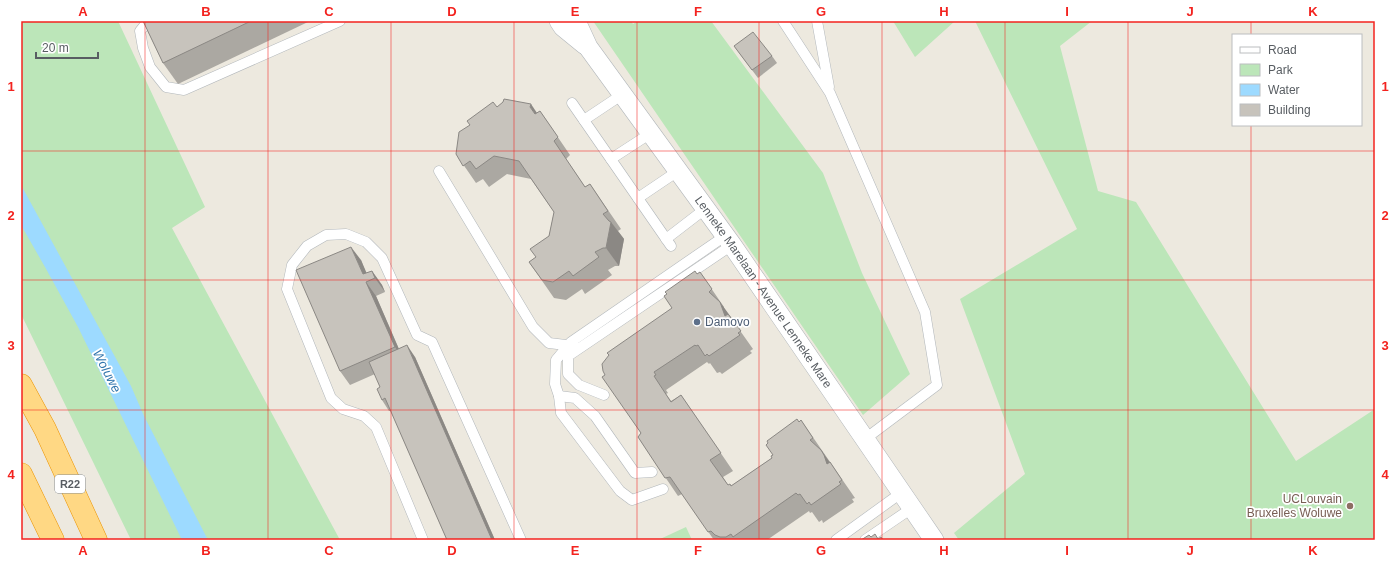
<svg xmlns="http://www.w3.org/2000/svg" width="1396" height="561" font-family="Helvetica,sans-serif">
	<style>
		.green { fill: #bce6b9 }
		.water { fill: #9ddaff }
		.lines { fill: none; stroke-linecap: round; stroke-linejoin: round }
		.lane-casing { stroke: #b2b7bb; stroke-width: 11 }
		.street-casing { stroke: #b2b7bb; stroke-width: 20 }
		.highway-casing { stroke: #ec9400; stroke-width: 23 }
		.lane { stroke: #fff; stroke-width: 10 }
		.street { stroke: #fff; stroke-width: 19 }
		.highway { stroke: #ffd884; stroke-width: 22 }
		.wall { fill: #aba8a2 }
		.shaded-wall { fill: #8b8884 }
		.building { fill: #c7c3bc; stroke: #8b8884 }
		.grid { fill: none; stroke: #f3231f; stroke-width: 1; stroke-opacity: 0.55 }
		.service-dot { fill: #5c6f8a; stroke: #fff; stroke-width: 1.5 }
		.education-dot { fill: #8d6e63; stroke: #fff; stroke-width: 1.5 }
		.labels { text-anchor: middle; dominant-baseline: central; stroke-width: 3.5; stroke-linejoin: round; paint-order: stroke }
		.shield { fill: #fff; stroke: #8a8e91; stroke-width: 1 }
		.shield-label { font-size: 11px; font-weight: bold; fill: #585d62 }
		.street-label { font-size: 12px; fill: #585d62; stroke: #fff }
		.service-label { font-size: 12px; fill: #4e5e75; stroke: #fff; text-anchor: start }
		.education-label { font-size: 12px; fill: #785e54; stroke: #fff; text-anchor: end }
		.water-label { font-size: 13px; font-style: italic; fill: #3376ad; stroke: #fff }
		.neatline { fill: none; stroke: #f3231f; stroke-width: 1.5 }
		.grid-label { font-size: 13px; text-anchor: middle; font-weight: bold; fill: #f3231f }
	</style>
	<rect width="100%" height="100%" fill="#ede9df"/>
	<g class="green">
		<path d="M21 21H118L205 207 172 228 340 540H131L21 314Z"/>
		<path d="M593 21H631L633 24 638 21H711L823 173 862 273 910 374 863 415Z"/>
		<path d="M893 21H955L915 57Z"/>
		<path d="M975 21H1092L1060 46 1098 191 1136 202 1296 461 1375 409V537L1370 540H959L954 533 1025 474 960 299 1077 229Z"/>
		<path d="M686 527 692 540H658Z"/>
	</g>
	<path class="water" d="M21 185 131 386 144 416 208 540H182L78 327 45 267 21 225Z"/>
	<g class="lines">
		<defs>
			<g id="lane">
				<path d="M148 21 140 31 143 48 150 67 166 87 184 90 340 21"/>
				<path d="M783 21 830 93 925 312 937 385 865 439"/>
				<path d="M817 21 829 87"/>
				<path d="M572 103 671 246"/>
				<path d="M584 120 623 94"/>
				<path d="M611 159 651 133"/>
				<path d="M439 171 533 327 549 343 574 346"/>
				<path d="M638 198 678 171"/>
				<path d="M666 239 705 209"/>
				<path d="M604 395 579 385 568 374V356L732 245"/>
				<path d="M559 396 575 398 595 416 635 473 652 472"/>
				<path d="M663 489 632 500 620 491 561 413 559 396 555 384 556 360 571 342 725 236"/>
				<path d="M423 540 376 427 364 416 343 409 331 398 287 289 292 265 307 246 326 235 346 234 366 242 382 258 417 335 432 342 521 540"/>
				<path d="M836 540 901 493"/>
				<path d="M865 540 912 508"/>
			</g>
			<g id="street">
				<path d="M559 21 563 27 585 45"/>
				<path id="s1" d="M576 21 588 47 732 245 934 540"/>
			</g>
			<g id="highway">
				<path d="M21 385 45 429 96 540"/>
				<path d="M21 474 53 540"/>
			</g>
		</defs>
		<use href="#lane" class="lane-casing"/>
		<use href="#street" class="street-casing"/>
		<use href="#highway" class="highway-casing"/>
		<use href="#lane" class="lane"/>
		<use href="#street" class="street"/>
		<use href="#highway" class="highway"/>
	</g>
	<g class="wall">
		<path d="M143 21H310L178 84 163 63Z"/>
		<path d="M734 46 772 56 777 63 758 78Z"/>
		<path d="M497 107 537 113 540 111 570 155 566 159 585 187 590 184 621 229 618 231 624 239 619 266H615L608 270 612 275 585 294 582 289 566 300 554 298 529 262 536 257 549 236 554 212 531 179 507 174 489 187 483 179 476 183 456 154Z"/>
		<path d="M361 260 366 273 372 271 382 285 385 292 376 296 399 349 415 357 495 540H447L391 411H389L382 400 380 387 375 374 350 385 340 371Z"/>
		<path d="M700 272 724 307V308L753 349 750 351 752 353 722 374 720 372 717 373 710 363 709 364 707 362 666 390 668 393 666 394 671 401 681 395 733 471 723 477 728 485 731 486 772 458 773 455 799 422 801 420 855 498 852 499 854 502 823 523 822 520 819 522 812 512 810 513 809 511 767 540H714L682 494 678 496 638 437 641 433 605 375 672 308 697 274Z"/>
	</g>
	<g class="shaded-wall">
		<path d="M531 104 543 122 535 114 530 107Z"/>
		<path d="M611 222 624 239 619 266 606 248Z"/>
		<path d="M351 247 361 260 370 281 363 274Z"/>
		<path d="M372 271 382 285 385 292 375 278Z"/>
		<path d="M366 282 376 296 404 361 395 347Z"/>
		<path d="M720 302 733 320 725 316Z"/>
		<path d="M407 345 415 357 495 540H492Z"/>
		<path d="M821 450 833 467 827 464Z"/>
	</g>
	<g class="building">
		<path d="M143 21H251L163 63Z"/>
		<path d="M753 32 772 56 752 70 734 46Z"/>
		<path d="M504 99 531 104 530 107 535 114 540 111 558 137 554 141 585 187 590 184 608 211 603 214 609 221 611 222 606 248H603L595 252 599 257 573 276 569 271 553 282 542 280 529 262 536 257 530 249 549 236 554 212 519 161 494 156 476 169 470 161 463 166 456 154 459 132 470 125 467 121 493 102 497 107 503 102Z"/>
		<path d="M351 247 363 274 372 271 375 278 366 282 395 347 340 371 296 270Z"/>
		<path d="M695 271 697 274 700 272 712 289 709 292 720 302 725 316 728 314 741 331 738 333 740 335 709 356 707 354 705 356 698 345 696 346 695 345 654 372 656 375 654 376 671 402 681 395 721 453 710 460 728 485 730 484 731 486 772 458 771 456 773 455 766 445 768 443 767 441 797 419 799 422 801 420 813 438 810 440 821 450 824 455 827 464 830 462 842 480 839 482 841 484 811 505 809 502 807 504 800 494 798 495 796 493 733 537 731 534 726 537H720L715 535 711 531 708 532 670 477 665 478 638 437 641 433 602 377 605 375 603 371 602 364 609 355 607 353 672 308 664 296 667 294 665 292Z"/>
		<path d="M407 345 492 540H447L385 398 382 400 377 389 380 387 369 362Z"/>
		<path d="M875 534 878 539 881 537 883 540H861L869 535 871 537Z"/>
	</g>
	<path class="grid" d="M145 21V540M268 21V540M391 21V540M514 21V540M637 21V540M759 21V540M882 21V540M1005 21V540M1128 21V540M1251 21V35M1251 125V540M21 151H1375M21 280H1375M21 410H1375"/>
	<circle class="service-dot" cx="697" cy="322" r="4"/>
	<circle class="education-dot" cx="1350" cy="506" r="4"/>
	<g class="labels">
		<rect class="shield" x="55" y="475" width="30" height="18" rx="3"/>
		<g class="shield-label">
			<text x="70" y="484">R22</text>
		</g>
		<g class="street-label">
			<text stroke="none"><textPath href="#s1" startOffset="330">Lenneke Marelaan - Avenue Lenneke Mare</textPath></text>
		</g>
		<g class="service-label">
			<text x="705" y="322">Damovo</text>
		</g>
		<g class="education-label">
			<text x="1342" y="499">UCLouvain<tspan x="1342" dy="14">Bruxelles Woluwe</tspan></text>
		</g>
		<g class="water-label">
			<text transform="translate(107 371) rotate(63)">Woluwe</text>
		</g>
	</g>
	<rect width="1396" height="561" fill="none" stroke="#ffffff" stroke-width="44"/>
	<rect x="1232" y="34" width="130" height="92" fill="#ffffff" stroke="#bcbec0"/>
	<rect x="1240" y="47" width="20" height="6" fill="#ffffff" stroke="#bcbec0"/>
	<text x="1268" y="54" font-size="12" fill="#585d62">Road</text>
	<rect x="1240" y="64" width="20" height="12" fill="#bce6b9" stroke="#bcbec0"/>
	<text x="1268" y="74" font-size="12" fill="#585d62">Park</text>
	<rect x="1240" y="84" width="20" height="12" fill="#9ddaff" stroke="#bcbec0"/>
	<text x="1268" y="94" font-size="12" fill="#585d62">Water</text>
	<rect x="1240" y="104" width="20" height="12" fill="#c7c3bc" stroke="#bcbec0"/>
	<text x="1268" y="114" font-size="12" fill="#585d62">Building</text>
	<path d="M36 52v6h62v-6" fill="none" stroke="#585d62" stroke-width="2"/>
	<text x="42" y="52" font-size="12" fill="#585d62" stroke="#ffffff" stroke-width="3" paint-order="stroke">20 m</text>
	<rect x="22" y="22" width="1352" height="517" class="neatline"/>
	<g class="grid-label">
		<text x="83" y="16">A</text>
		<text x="206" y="16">B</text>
		<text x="329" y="16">C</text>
		<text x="452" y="16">D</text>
		<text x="575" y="16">E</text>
		<text x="698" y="16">F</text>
		<text x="821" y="16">G</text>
		<text x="944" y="16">H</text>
		<text x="1067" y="16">I</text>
		<text x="1190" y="16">J</text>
		<text x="1313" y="16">K</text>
		<text x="11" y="91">1</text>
		<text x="1385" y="91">1</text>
		<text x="11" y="220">2</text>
		<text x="1385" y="220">2</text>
		<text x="11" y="350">3</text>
		<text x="1385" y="350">3</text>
		<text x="11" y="479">4</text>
		<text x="1385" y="479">4</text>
		<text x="83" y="555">A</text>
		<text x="206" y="555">B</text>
		<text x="329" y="555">C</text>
		<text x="452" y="555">D</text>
		<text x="575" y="555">E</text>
		<text x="698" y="555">F</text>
		<text x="821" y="555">G</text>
		<text x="944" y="555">H</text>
		<text x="1067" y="555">I</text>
		<text x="1190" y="555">J</text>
		<text x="1313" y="555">K</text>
	</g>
</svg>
